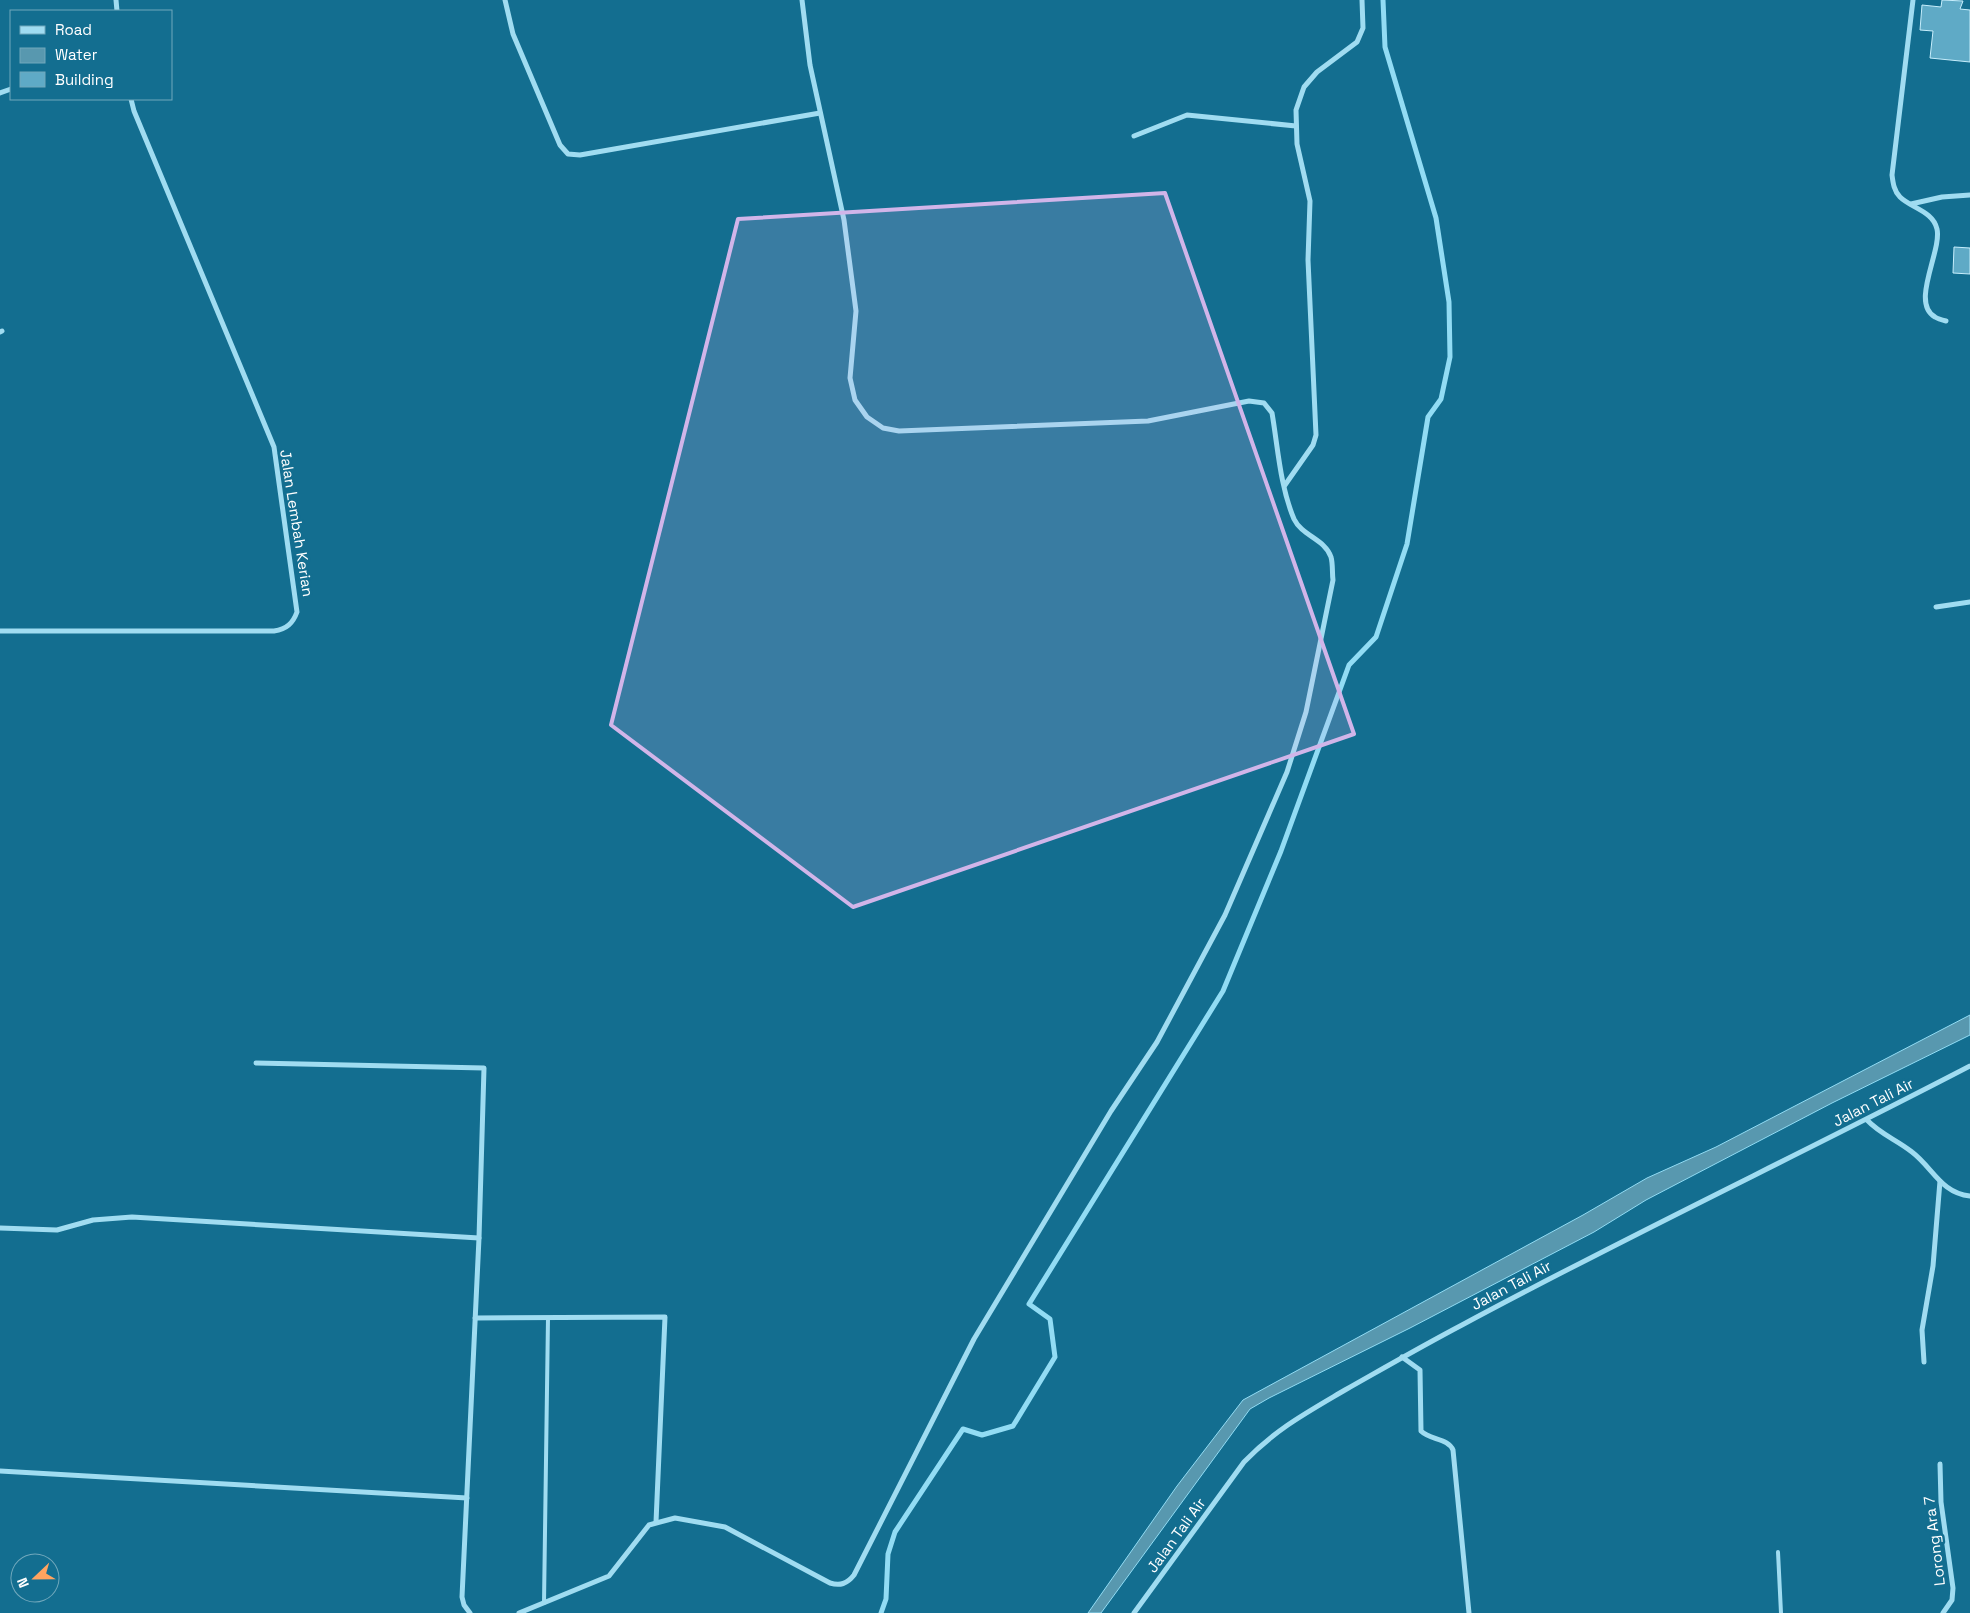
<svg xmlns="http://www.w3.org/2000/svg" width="1970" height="1613" font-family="'Space Grotesk',sans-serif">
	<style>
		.water { fill: #5898af; stroke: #92dcf4 }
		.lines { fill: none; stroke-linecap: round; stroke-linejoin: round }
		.stream { stroke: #92dcf4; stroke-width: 5 }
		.building { fill: #5faac6; stroke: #c7eefc }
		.lane { stroke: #a0dcf1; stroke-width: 4 }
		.street { stroke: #a0dcf1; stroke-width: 5 }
		.marked { fill: #d1b5e9; fill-opacity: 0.2; stroke: #d1b5e9; stroke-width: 4; stroke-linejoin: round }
		.labels { text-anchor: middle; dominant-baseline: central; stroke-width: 5; stroke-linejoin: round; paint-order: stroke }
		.street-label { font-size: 15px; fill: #fff; stroke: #136e90 }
	</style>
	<rect width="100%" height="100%" fill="#136e90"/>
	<path class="water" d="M1970 1015V1035L1832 1103 1646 1200 1594 1232 1410 1328 1269 1398 1250 1409 1101 1613H1088L1177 1486 1243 1400 1583 1215 1647 1178 1716 1147Z"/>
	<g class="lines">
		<path class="stream" d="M881 1613 886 1599 888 1554 895 1532 963 1429 982 1435 1013 1426 1055 1357 1050 1319 1029 1304 1223 991 1281 851 1349 665 1376 637 1407 544 1428 417 1441 399 1450 357 1449 302 1436 218 1385 47 1383 0"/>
	</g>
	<g class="building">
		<path d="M1942 0 1963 1 1960 9 1970 10V62L1930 58 1933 31 1920 30 1922 5 1941 7Z"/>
		<path d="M1954 247 1970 248V274L1953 273Z"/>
	</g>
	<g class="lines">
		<g class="lane">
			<path d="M1778 1552 1781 1613"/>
			<path d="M544 1603 548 1318"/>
		</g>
		<g class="street">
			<path d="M116 0 117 11"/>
			<path d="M505 0 513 34 560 145 568 154 580 155 820 113"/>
			<path d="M1913 0 1892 175C1893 183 1894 191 1900 197 1911 208 1933 211 1937 229 1942 251 1910 303 1935 317 1938 319 1942 320 1946 321"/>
			<path d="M0 93 11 89"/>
			<path d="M1134 136 1187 115 1296 126"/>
			<path d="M1911 204 1942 197 1970 195"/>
			<path d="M0 332 2 331"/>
			<path d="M1285 485 1313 445 1316 435 1308 260 1310 201 1297 144 1296 110 1304 87 1317 72 1357 42 1363 28 1362 0"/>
			<path d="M1936 607 1970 602"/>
			<path d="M0 631H274C287 629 293 623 297 612L274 447 134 111 131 99"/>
			<path d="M256 1063 484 1068 479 1238 462 1597 464 1605 470 1613"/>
			<path d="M1867 1120C1880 1134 1897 1140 1912 1152 1933 1168 1941 1193 1970 1196"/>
			<path d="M0 1228 57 1230 93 1220 132 1217 479 1238"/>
			<path d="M475 1318 665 1317 656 1522"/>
			<path d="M1402 1357 1420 1370 1421 1431C1430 1440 1448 1438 1453 1450L1469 1613"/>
			<path d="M1924 1362 1922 1330 1933 1266 1940 1181"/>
			<path d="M1940 1464 1941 1502 1953 1588 1952 1600 1943 1613"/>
			<path d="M0 1471 467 1498"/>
			<path d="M519 1613 609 1576 649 1525 675 1518 725 1527 830 1583C840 1586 847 1584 854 1575L974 1339 1111 1111 1157 1042 1225 915 1287 772 1306 712 1333 580C1332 573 1333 564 1331 557 1325 539 1302 536 1294 519 1280 486 1278 448 1272 413L1264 403 1249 401 1148 421 899 431 883 428 867 417 855 400 850 378 856 311 844 220 810 65 802 0"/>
			<path d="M1134 1613 1244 1462C1276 1429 1306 1413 1345 1390 1384 1368 1422 1346 1462 1325 1629 1235 1801 1154 1970 1066"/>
		</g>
	</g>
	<path class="marked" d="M1165 193 1354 734 853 907 611 725 738 219Z"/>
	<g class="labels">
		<g class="street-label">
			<text transform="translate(297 523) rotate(81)">Jalan Lembah Kerian</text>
			<text transform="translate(1873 1102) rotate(-27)">Jalan Tali Air</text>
			<text transform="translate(1511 1285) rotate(-28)">Jalan Tali Air</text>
			<text transform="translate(1176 1535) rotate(-54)">Jalan Tali Air</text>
			<text transform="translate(1934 1541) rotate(-97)">Lorong Ara 7</text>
		</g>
	</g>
	<rect x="10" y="10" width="162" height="90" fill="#136e90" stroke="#71a8bc"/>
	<rect x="20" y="26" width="25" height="8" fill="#a0dcf1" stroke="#71a8bc"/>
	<text x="55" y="35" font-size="15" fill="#ffffff">Road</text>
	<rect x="20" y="48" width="25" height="15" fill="#5898af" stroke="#71a8bc"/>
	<text x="55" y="60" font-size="15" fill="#ffffff">Water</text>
	<rect x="20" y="72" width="25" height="15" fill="#5faac6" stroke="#71a8bc"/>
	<text x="55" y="85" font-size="15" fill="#ffffff">Building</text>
	<g transform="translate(35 1578) rotate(248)"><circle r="24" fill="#136e90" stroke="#71a8bc"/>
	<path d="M0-4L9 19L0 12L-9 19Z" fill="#ffa460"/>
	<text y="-8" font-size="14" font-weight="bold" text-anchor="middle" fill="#ffffff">N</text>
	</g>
</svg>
